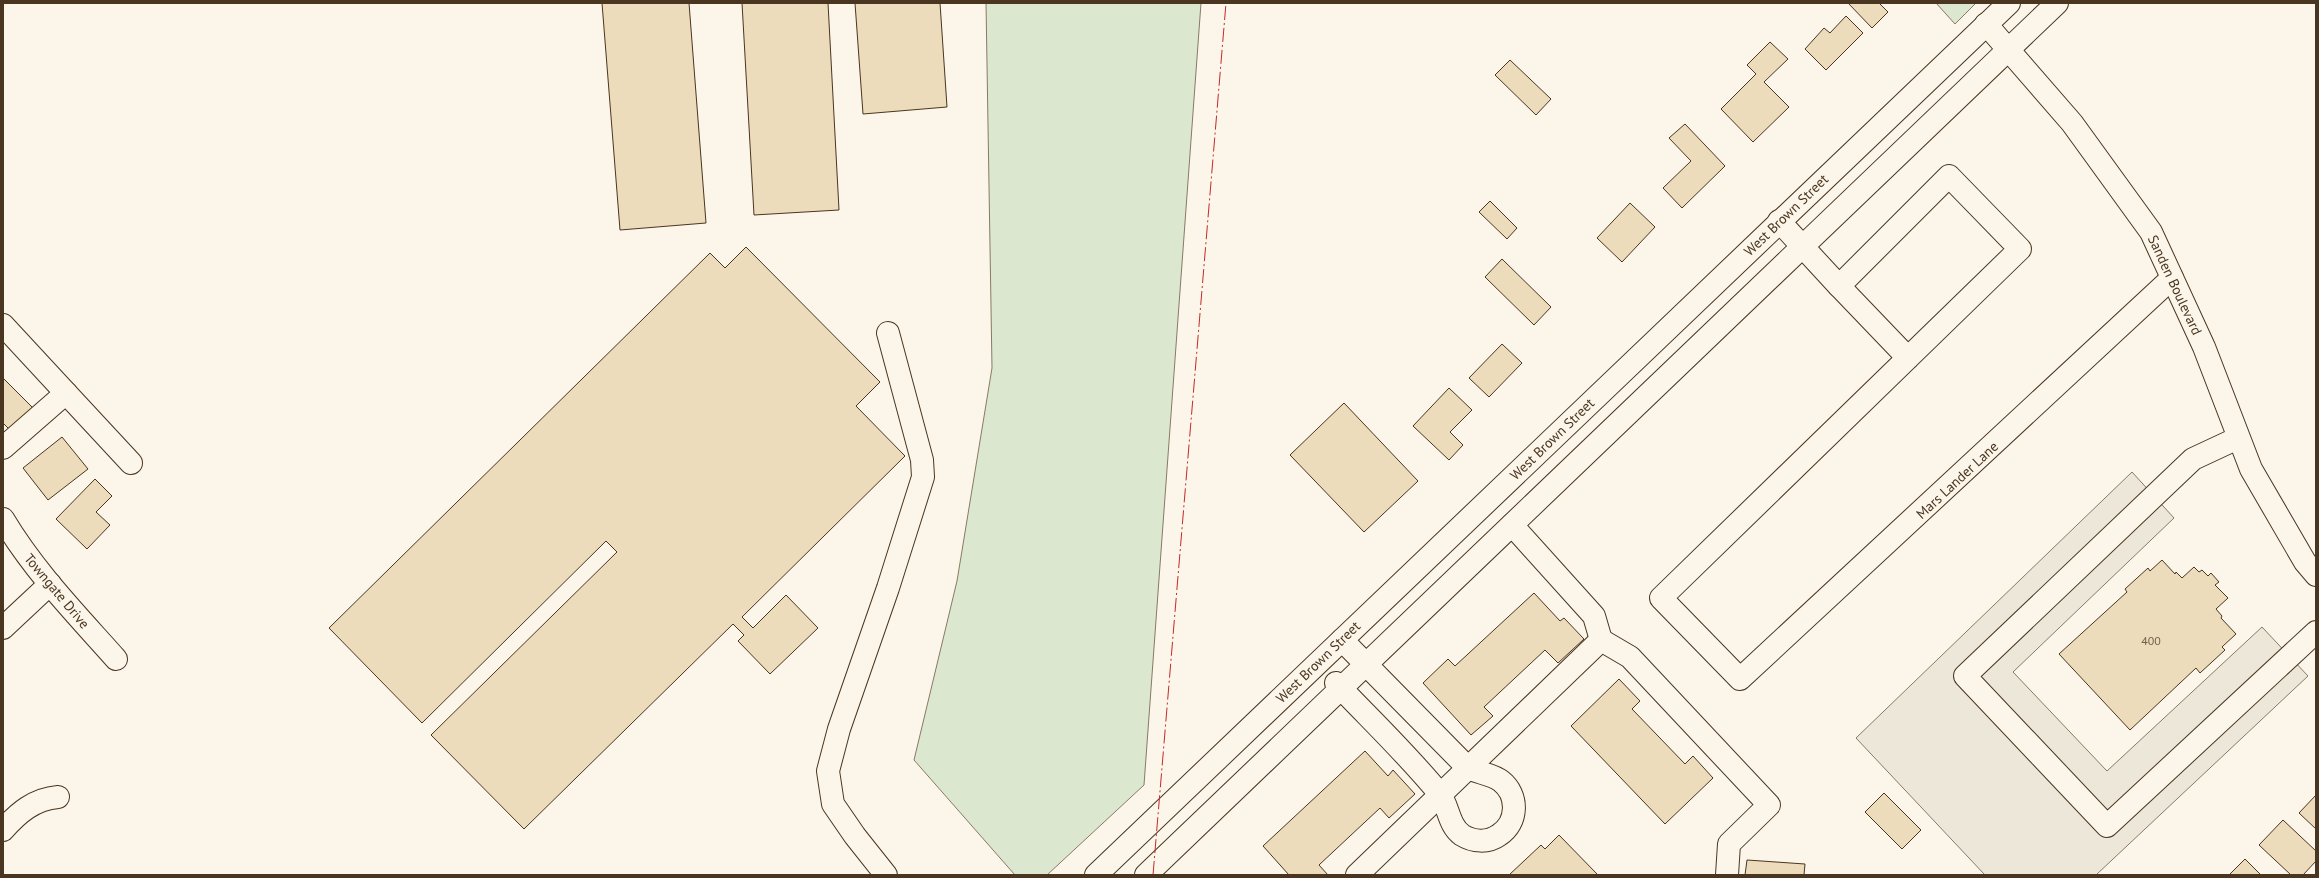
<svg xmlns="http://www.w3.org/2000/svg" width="2319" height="878" font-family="'PT Sans',sans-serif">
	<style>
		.green { fill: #dce7d0; stroke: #887966 }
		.parking { fill: #ede7d9; stroke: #887966 }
		.building { fill: #ecdcbc; stroke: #4a3520 }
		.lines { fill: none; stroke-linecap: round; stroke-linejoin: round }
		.minor-casing { stroke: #4a3520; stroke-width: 24 }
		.major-casing { stroke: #4a3520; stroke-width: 24 }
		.minor { stroke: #fbf6e9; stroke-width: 22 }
		.major { stroke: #fbf6e9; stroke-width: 22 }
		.power { stroke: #c62828; stroke-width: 1; stroke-dasharray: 14 3 2 3; stroke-linecap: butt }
		.labels { text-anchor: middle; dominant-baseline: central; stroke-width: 3; stroke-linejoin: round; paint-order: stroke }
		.number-label { font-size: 12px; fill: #725f47 }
		.street-label { font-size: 14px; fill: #4a3520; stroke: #fbf6e9 }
	</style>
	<rect width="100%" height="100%" fill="#fbf6e9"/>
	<g class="green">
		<path d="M986 3H1201L1144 785 1047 875H1015L914 760 957 581 992 368Z"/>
		<path d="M1936 3H1976L1955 24Z"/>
	</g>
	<path class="parking" d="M2132 472 2174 518 2013 672 2107 771 2262 627 2308 676 2096 875H1985L1856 738Z"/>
	<g class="building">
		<path d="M602 3H689L706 223 620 230Z"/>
		<path d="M742 3H828L839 210 754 215Z"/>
		<path d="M855 3H940L947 107 863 114Z"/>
		<path d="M1848 3H1879L1888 12 1872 28Z"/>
		<path d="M1846 16 1863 33 1826 70 1805 49 1824 28 1830 33Z"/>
		<path d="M1770 42 1788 59 1764 82 1789 107 1753 142 1721 109 1756 74 1747 65Z"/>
		<path d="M1510 60 1551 99 1536 115 1495 75Z"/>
		<path d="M1685 124 1725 166 1682 208 1663 188 1691 161 1669 138Z"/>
		<path d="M1490 201 1517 228 1507 239 1479 212Z"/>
		<path d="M1630 203 1655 227 1622 262 1597 238Z"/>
		<path d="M746 247 880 382 856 406 905 456 742 617 753 628 786 595 818 628 770 674 738 641 744 635 733 624 524 829 431 735 617 552 606 541 422 723 329 628 710 253 725 268Z"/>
		<path d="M1502 259 1551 307 1534 325 1485 277Z"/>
		<path d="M1502 344 1522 363 1489 397 1469 378Z"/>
		<path d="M3 378 35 410 13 433 3 423Z"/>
		<path d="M1449 388 1472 410 1450 432 1463 445 1449 460 1413 426Z"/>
		<path d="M1344 403 1418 481 1364 532 1290 455Z"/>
		<path d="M62 437 88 469 48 500 23 468Z"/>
		<path d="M95 479 112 496 96 512 110 525 87 549 56 519Z"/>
		<path d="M2162 560 2175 574 2176 572 2182 578 2194 567 2199 572 2202 570 2208 576 2211 573 2219 582 2215 585 2228 598 2216 609 2222 616 2221 618 2236 634 2222 647 2225 650 2200 673 2196 668 2130 730 2059 654 2127 592 2125 589 2148 568 2150 571Z"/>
		<path d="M1534 593 1560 621 1564 618 1584 639 1558 663 1545 650 1484 707 1493 716 1471 735 1423 683 1448 659 1455 666Z"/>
		<path d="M1619 679 1640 701 1632 709 1685 764 1693 756 1713 778 1665 824 1571 726Z"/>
		<path d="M1365 751 1388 776 1393 770 1415 794 1389 818 1380 808 1319 865 1328 875H1289L1263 846Z"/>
		<path d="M1884 793 1921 830 1902 849 1865 812Z"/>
		<path d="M2316 795V829L2299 813Z"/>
		<path d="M2283 820 2316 851V861L2303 875H2291L2259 845Z"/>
		<path d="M1559 835 1598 875H1509L1541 845 1545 849Z"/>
		<path d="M2245 859 2261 875H2229Z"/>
		<path d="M1747 860 1805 864 1804 875H1745Z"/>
	</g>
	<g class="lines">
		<defs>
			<g id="minor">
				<path d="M1986 24 2072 123 2151 232 2204 347 2251 469 2305 562 2316 575"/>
				<path d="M1779 221 1839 286"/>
				<path d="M3 325 66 393 3 448"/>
				<path d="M1908 358 1839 286 1949 176 2020 249 1661 598 1740 679 2172 278"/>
				<path d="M66 393 131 463"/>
				<path d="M2238 438 2193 459 1965 676 2107 826 2316 632"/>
				<path d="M3 519C34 571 76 614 116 659"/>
				<path d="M1512 525 1594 616 1601 640"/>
				<path d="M3 628 50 584"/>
				<path d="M1336 683C1370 719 1407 754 1439 793 1449 806 1448 825 1462 835 1473 842 1488 843 1499 835 1518 823 1519 795 1501 781 1492 774 1478 773 1468 768L1342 640"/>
				<path d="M3 830C18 813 34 799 58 797"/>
				<path d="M886 875 855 836 833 804 828 771 839 729 888 588 923 477 922 460 888 333"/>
				<path d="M1357 875 1601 640 1630 657 1769 805 1729 844 1727 875"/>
			</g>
			<g id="major">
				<path d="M1096 875 2009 3"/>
				<path d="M1146 875 2057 3"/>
			</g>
		</defs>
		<use href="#minor" class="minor-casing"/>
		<use href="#major" class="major-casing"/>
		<use href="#minor" class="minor"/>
		<use href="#major" class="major"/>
		<path class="power" d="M1153 875 1226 3"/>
	</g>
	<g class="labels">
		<g class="number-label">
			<text x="2151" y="640">400</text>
		</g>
		<g class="street-label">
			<text transform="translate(1786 215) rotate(-44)">West Brown Street</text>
			<text transform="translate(2175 285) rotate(65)">Sanden Boulevard</text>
			<text transform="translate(1552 439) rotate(-44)">West Brown Street</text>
			<text transform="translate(1957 480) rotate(-43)">Mars Lander Lane</text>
			<text transform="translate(57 591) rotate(50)">Towngate Drive</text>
			<text transform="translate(1318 662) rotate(-44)">West Brown Street</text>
		</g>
	</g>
	<rect width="2319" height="878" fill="none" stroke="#4a3520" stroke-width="8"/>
</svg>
